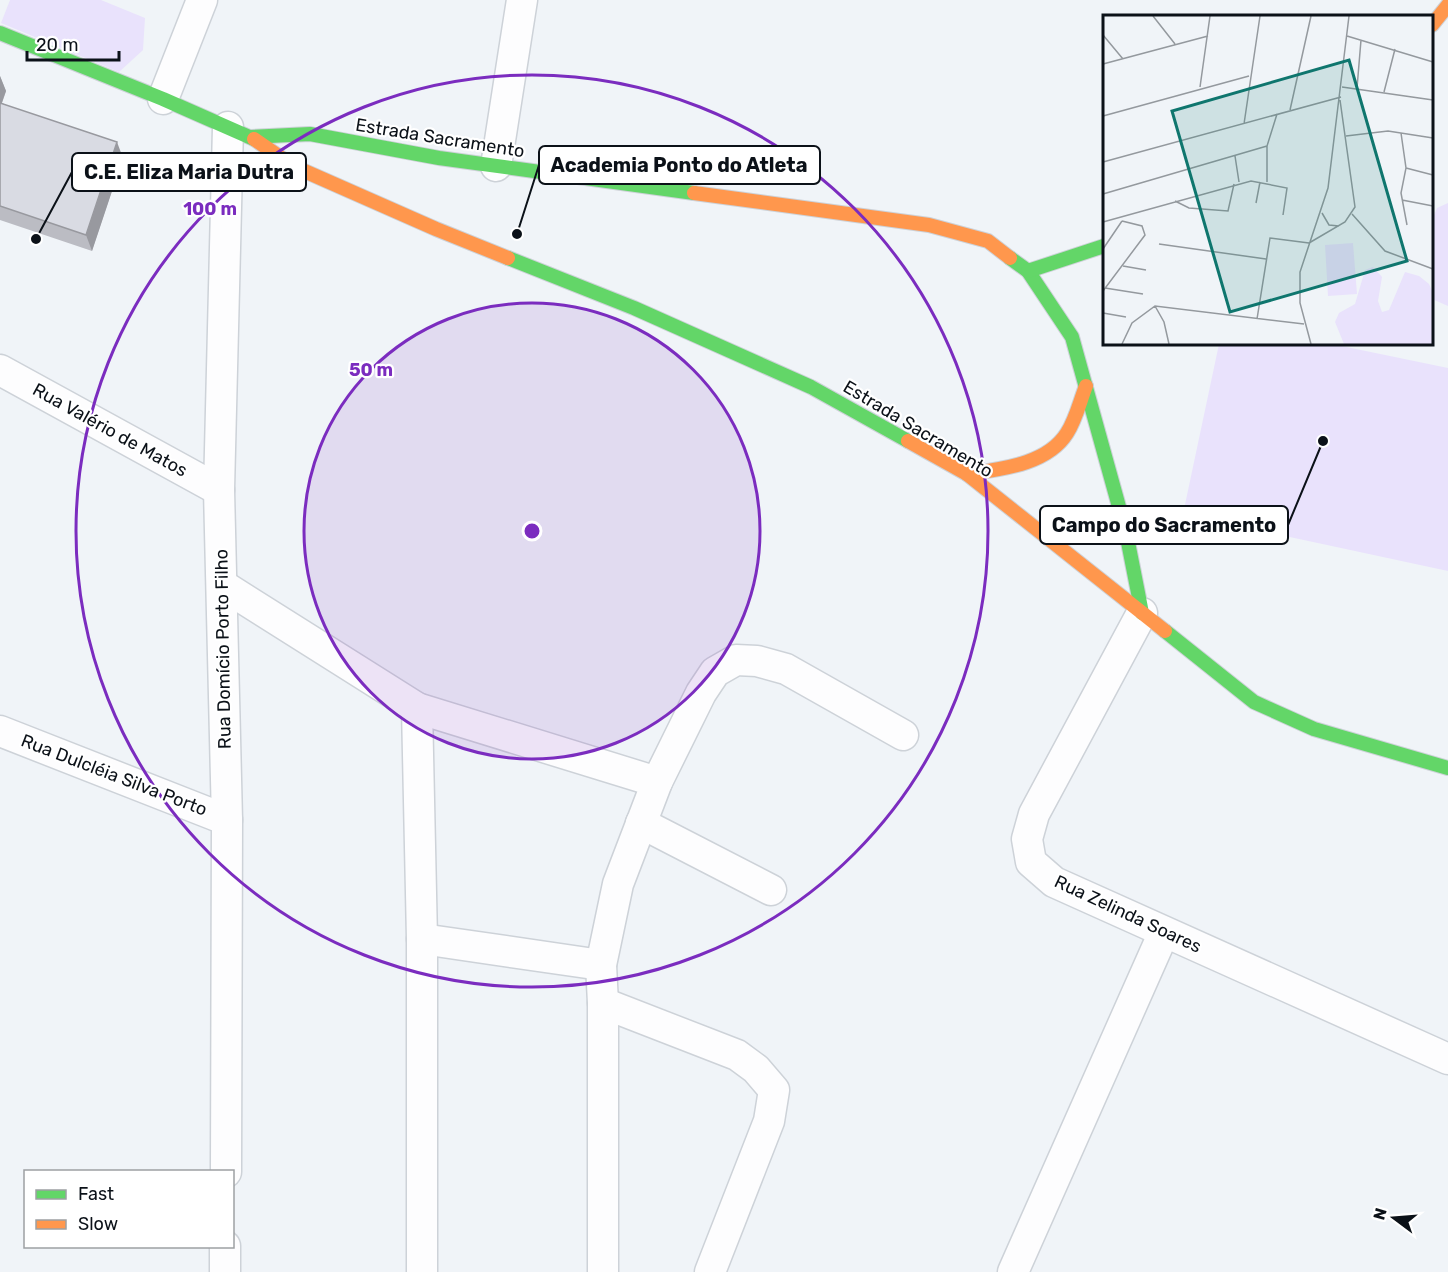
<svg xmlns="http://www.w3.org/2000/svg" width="1448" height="1272" font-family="Rubik,sans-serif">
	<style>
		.green { fill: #e9e2fc }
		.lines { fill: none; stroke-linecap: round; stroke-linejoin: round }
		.street-casing { stroke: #cdd2d8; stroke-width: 33 }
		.fast-casing { stroke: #cdd2d8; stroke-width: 16 }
		.slow-casing { stroke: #cdd2d8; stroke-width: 16 }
		.street { stroke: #fdfdfe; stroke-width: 30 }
		.fast { stroke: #63d668; stroke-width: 14 }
		.slow { stroke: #ff974d; stroke-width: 14 }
		.wall { fill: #bbbcc3 }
		.shaded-wall { fill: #98999f }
		.building { fill: #d9dbe3; stroke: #98999f; stroke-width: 1.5 }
		.ring { fill: none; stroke: #7b2cbf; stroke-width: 3 }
		.labels { text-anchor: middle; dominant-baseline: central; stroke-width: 4.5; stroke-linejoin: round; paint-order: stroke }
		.street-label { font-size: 18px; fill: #0b1118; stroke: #fff }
		.inset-road { fill: none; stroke: #94999e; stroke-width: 1.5 }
		.view { fill: #0f766e; fill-opacity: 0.15; stroke: #0f766e; stroke-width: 3 }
		.inset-edge { fill: none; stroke: #0b1118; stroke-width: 3 }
		.centre { fill: #7b2cbf; stroke: #fff; stroke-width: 3 }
		.ring-label { font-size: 18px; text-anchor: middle; font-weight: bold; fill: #7b2cbf; stroke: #fff; stroke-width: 4.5; stroke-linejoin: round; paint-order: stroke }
		.leader { fill: none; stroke: #0b1118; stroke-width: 2 }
		.callout-dot { fill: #0b1118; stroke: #fff; stroke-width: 2 }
		.callout { fill: #fff; stroke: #0b1118; stroke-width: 2 }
		.callout-label { font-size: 20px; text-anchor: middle; font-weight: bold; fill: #0b1118 }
	</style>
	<rect width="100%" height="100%" fill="#f0f4f8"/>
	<g class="green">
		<path d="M10 0H101L145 18 143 50 119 72 1 23Z"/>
		<path d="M1448 203V306L1432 299V220L1437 208Z"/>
		<path d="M1219 344H1332L1448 368V571L1183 514Z"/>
	</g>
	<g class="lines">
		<defs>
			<g id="street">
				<path d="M163 99 202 0"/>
				<path d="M496 166 522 0"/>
				<path d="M0 370 219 490"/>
				<path d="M222 585 417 708 657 782"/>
				<path d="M1142 613 1034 814 1027 839 1031 862 1054 882 1448 1059"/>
				<path d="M417 708 422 939V1272"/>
				<path d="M0 731 227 820"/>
				<path d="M641 823 771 890"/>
				<path d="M422 939 601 965"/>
				<path d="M603 1003 737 1055 756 1069 774 1090 769 1121 710 1272"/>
				<path d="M226 1172 227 820 219 490 228 127"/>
				<path d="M225 1272V1246"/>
				<path d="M603 1272V1003L601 965 618 884 657 782 701 693 715 672 736 660 757 661 786 669 903 735"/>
				<path d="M1013 1272 1164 932"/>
			</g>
			<g id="fast">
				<path d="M0 33 163 99 254 139"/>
				<path d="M251 137 310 134 439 158 694 193"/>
				<path d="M508 258 634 308 811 387 908 441"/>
				<path d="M1010 258 1028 271 1072 337 1126 532 1142 613"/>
				<path d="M1028 271 1104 246"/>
				<path d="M1165 631 1254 702 1314 729 1448 768"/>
			</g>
			<g id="slow">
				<path d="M1432 25 1448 5"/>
				<path d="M254 139 293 166 436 229 508 258"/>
				<path d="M694 193 929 225 988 241 1010 258"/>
				<path d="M908 441 967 474 1165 631"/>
				<path d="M967 474C1000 469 1047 465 1067 433 1076 419 1080 401 1086 386"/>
			</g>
		</defs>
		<use href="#street" class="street-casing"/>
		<use href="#fast" class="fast-casing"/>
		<use href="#slow" class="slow-casing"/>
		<use href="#street" class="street"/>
		<use href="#fast" class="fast"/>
		<use href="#slow" class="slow"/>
	</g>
	<path class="wall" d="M0 76 6 91 2 103 123 158 92 251 0 220Z"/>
	<g class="shaded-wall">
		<path d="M0 76 6 91 0 108Z"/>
		<path d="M117 142 123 158 92 251 86 235Z"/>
	</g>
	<path class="building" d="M0 103 117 142 86 235 0 206Z"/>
	<circle cx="532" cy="531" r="228" fill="#7b2cbf" fill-opacity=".12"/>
	<g class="ring">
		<circle cx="532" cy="531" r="228"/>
		<circle cx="532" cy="531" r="456"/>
	</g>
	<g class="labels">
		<g class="street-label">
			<text transform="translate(440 138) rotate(9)">Estrada Sacramento</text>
			<text transform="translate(918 429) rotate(31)">Estrada Sacramento</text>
			<text transform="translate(110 430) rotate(29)">Rua Valério de Matos</text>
			<text transform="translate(223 649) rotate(-91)">Rua Domício Porto Filho</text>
			<text transform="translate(114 775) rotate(21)">Rua Dulcléia Silva Porto</text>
			<text transform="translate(1128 914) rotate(25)">Rua Zelinda Soares</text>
		</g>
	</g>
	<g transform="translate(1103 15)">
		<rect width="330" height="330" fill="#f0f4f8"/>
		<path d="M250 228 254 279 225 281 222 230ZM270 252 279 262 275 286 279 297 286 295 302 257 316 261 326 269 330 278V329H241L232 307 236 298 252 289 262 255Z" fill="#e9e2fc"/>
		<path class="inset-road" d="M50 1 72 29M0 20 20 44M244 21 330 47M0 49 105 21M97 72 107 1M239 72 330 85M254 73 258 25M281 77 292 34M187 95 208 1M0 101 146 61M141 109 157 1M298 118 303 153 298 178 304 210M243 121 285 116 330 123M132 141 136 167M0 147 238 82M303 153 330 160M164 167V131L174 99M0 179 164 131M299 185 330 191M72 186 86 193 125 196 131 169M153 188 157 167M219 198 226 210 236 211M249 199 282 236 330 254M0 207 148 166 184 173 180 200M206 228 242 207 252 192 237 85M56 229 163 244M0 234 19 206M20 251 43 255M2 273 40 279M0 276 42 220 39 211 19 206M52 291 61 307 66 329M0 298 23 302M154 304 167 223 206 228M19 329 29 308 52 291 201 309M208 329 197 288V257L225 173 246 1"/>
		<path class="view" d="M246 45 304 246 127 297 69 96Z"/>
		<rect width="330" height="330" class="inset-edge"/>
	</g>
	<circle cx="532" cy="531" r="9" class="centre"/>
	<g class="ring-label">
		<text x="210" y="215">100 m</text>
		<text x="371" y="376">50 m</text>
	</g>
	<path class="leader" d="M517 234L539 165M36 239L72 172M1323 441L1288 525"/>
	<g class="callout-dot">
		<circle cx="517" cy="234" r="6"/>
		<circle cx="36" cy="239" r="6"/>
		<circle cx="1323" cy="441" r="6"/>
	</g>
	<g class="callout">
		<rect x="539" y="146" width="281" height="38" rx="6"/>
		<rect x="72" y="153" width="234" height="38" rx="6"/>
		<rect x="1040" y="506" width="248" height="38" rx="6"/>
	</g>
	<g class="callout-label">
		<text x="679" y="172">Academia Ponto do Atleta</text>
		<text x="189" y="179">C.E. Eliza Maria Dutra</text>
		<text x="1164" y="532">Campo do Sacramento</text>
	</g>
	<rect x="24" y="1170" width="210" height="78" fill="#ffffff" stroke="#9da0a3" stroke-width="1.5"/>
	<rect x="36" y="1190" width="30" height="9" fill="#63d668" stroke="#9da0a3" stroke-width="1.5"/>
	<text x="78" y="1200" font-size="18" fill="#0b1118">Fast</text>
	<rect x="36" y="1220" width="30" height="9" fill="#ff974d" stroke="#9da0a3" stroke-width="1.5"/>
	<text x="78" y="1230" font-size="18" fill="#0b1118">Slow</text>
	<g transform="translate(1394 1218) rotate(286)" stroke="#ffffff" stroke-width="4.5" paint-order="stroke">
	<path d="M0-4.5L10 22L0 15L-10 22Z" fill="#0b1118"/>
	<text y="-9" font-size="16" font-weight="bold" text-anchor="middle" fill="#0b1118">N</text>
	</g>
	<path d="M27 51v9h92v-9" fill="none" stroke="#0b1118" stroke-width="3"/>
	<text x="36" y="51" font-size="18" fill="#0b1118" stroke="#ffffff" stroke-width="4.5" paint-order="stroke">20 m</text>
</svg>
